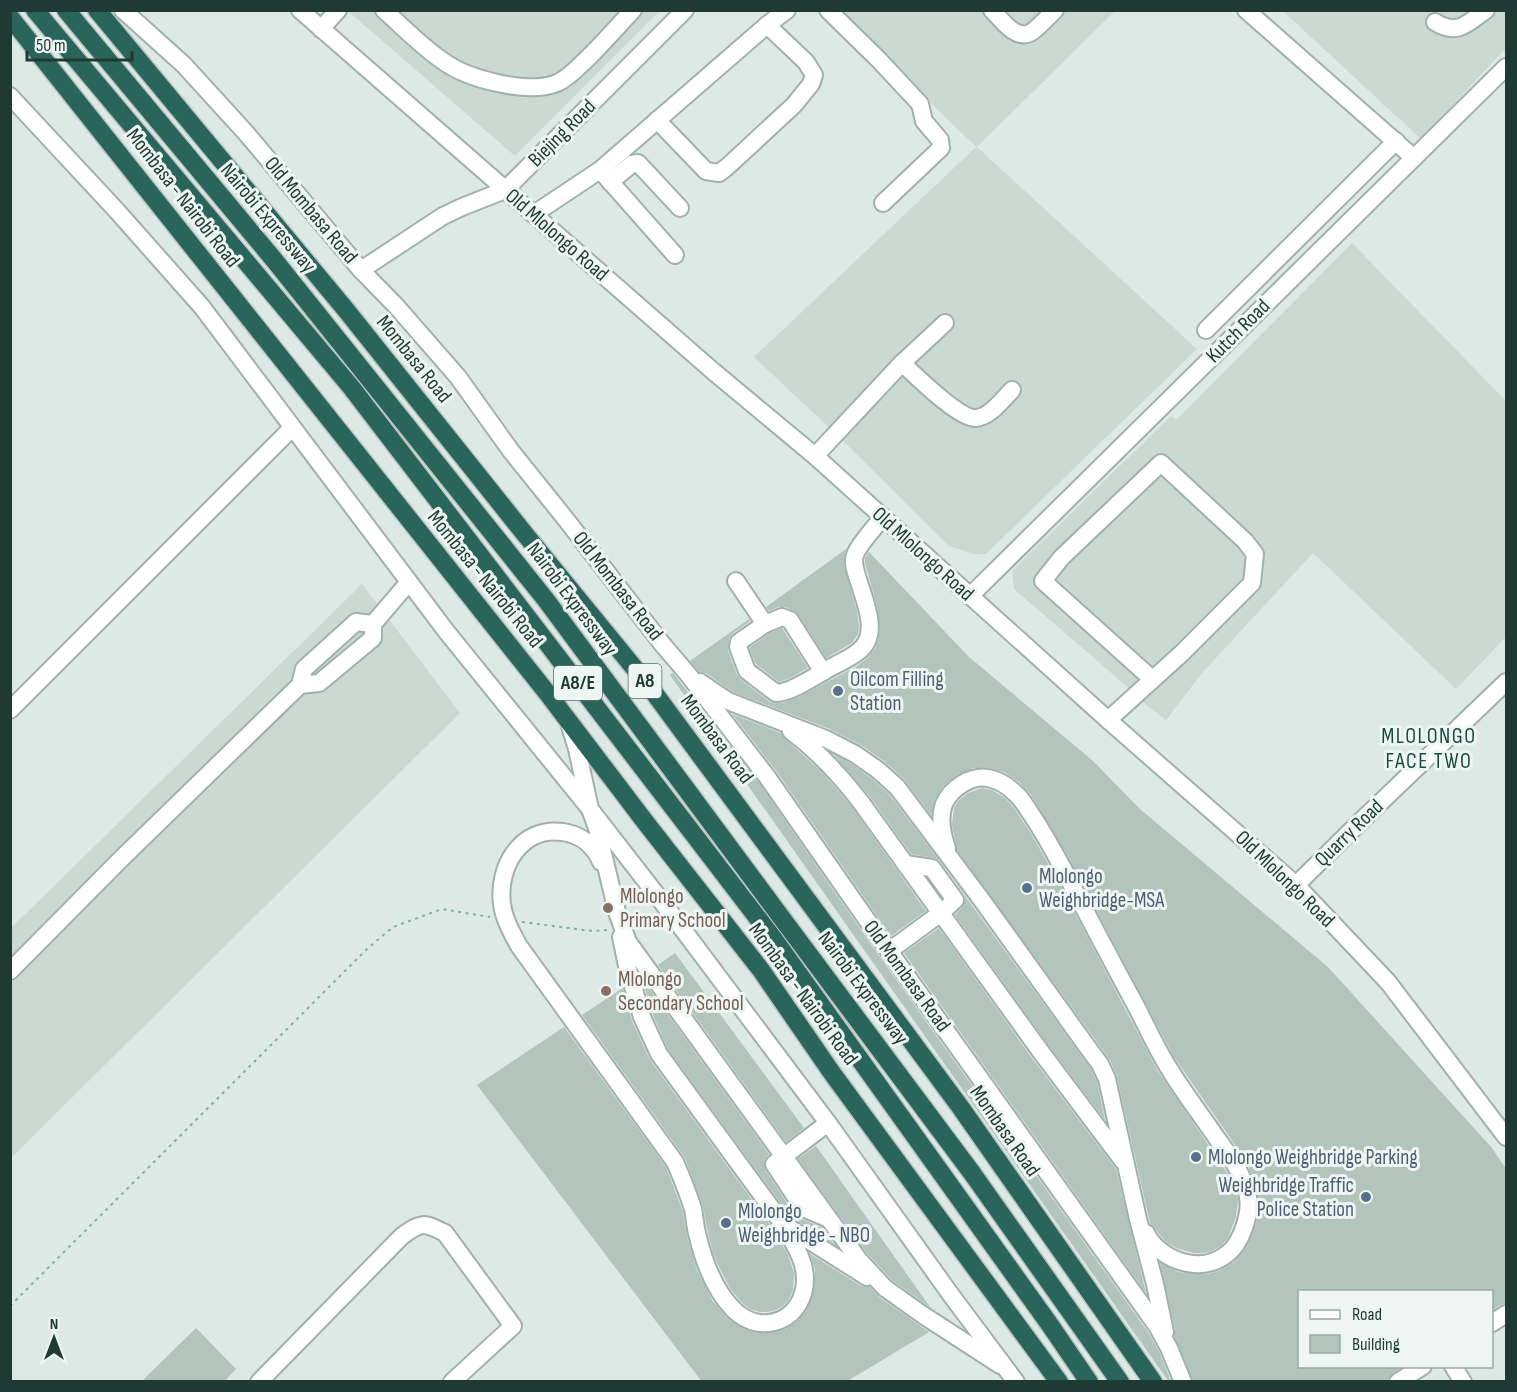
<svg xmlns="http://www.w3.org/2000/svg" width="1517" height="1392" font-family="'Sofia Sans Condensed',sans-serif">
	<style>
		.built { fill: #cbd9d3 }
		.building { fill: #b3c4bd }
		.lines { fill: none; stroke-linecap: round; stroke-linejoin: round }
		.minor-casing { stroke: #a0b1ab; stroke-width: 20 }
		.highway-casing { stroke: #bcc4c2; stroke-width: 21 }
		.path { stroke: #7daea0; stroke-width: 2; stroke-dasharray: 3 4.5; stroke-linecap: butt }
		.minor { stroke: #fff; stroke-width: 16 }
		.highway { stroke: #2a655b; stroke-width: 18 }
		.service-dot { fill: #5c6f8a; stroke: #edf6f2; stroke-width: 2 }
		.education-dot { fill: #8d6e63; stroke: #edf6f2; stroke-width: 2 }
		.labels { text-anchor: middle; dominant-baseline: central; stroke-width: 6; stroke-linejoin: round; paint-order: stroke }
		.shield { fill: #edf6f2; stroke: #5d726c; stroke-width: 1.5 }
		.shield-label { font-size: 20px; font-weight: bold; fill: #1f3933 }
		.street-label { font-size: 21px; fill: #1f3933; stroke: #edf6f2 }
		.service-label { font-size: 21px; fill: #4e5e75; stroke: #edf6f2; text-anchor: start }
		.education-label { font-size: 21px; fill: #785e54; stroke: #edf6f2; text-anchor: start }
		.neighbourhood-label { font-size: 22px; letter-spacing: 1.5px; fill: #1b4b40; stroke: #edf6f2 }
	</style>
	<rect width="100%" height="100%" fill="#dde9e4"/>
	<g class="built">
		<path d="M348 11H660L515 156Z"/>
		<path d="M836 11H1115L977 147 1197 349 986 554H973L949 546 839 437 754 357 976 147Z"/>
		<path d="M1283 11H1506V48L1421 139Z"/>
		<path d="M1352 243 1506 401V637L1456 689 1313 553 1202 673 1166 720 1140 700 1131 690 1014 589 1012 571 1171 416 1176 420Z"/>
		<path d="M362 584 460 713 11 1158V928Z"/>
	</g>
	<g class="building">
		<path d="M846 549 844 557V566L857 611 859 627 858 634 852 643 826 658 798 614 786 607H778L769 611 766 607Z"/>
		<path d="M869 552 969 657 1093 761 1140 809 1328 967 1492 1148 1506 1169V1304L1500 1305 1491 1311V1292H1299V1366H1403L1392 1374 1387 1382H1193L1174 1336 1175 1330 1160 1263 1178 1272 1194 1274H1208L1220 1270 1234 1262 1246 1248 1256 1223 1259 1203 1256 1186 1249 1168 1240 1152 1174 1057 1066 853 1031 795 1019 782 1004 772 989 768H973L957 775 943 786 935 799 931 815 904 779 884 761 861 745 830 729 733 692 706 673 699 672 690 661 749 619 750 621 733 633 729 639 728 651 737 675 740 679 770 702 776 703H783L799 697 857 666 867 658 875 649 878 640 880 629 877 606 865 563V558Z"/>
		<path d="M782 628 808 668 790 678 779 682 756 664 749 648 770 633Z"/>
		<path d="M673 673 760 784 865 936 1148 1332 1160 1353 1171 1382H1169L670 675Z"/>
		<path d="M732 714 781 733 785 739 821 771 852 807 926 911 891 936 777 772Z"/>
		<path d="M834 755 850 763 871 778 889 794 939 860 934 858 911 854 868 794Z"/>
		<path d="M982 788 992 790 1005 798 1014 808 1030 832 1057 879 1156 1068 1230 1177 1238 1199 1236 1217 1228 1238 1221 1246 1212 1251 1204 1253H1194L1176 1248 1167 1243 1150 1223 1117 1077 1110 1060 957 850 952 825 954 808 959 800 968 793Z"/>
		<path d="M952 878 1091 1069 1097 1082 1105 1120 1049 1046 955 915 962 907 965 899 964 894Z"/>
		<path d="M939 928 1032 1058 1116 1169 1146 1293 904 953Z"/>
		<path d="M675 953 804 1128 786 1142 658 965Z"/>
		<path d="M642 979 769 1154 764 1160 765 1169 794 1214 799 1218 823 1228 834 1244 790 1216 668 1049 652 1013Z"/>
		<path d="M623 988 632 1021 650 1060 774 1230 788 1255 794 1273 793 1290 789 1299 783 1306 776 1310 768 1312H759L750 1309 741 1302 730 1288 721 1271 713 1253 707 1228 703 1206 685 1158 582 1015Z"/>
		<path d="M564 1027 666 1167 683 1212 687 1236 697 1270 712 1300 728 1318 742 1328 757 1333H772L786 1329 796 1322 806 1311 813 1295 815 1278V1269L810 1254 861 1286 870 1287 879 1297 929 1332 846 1382H702L477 1085Z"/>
		<path d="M816 1146 930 1307 892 1280 867 1253 798 1159Z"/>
		<path d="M196 1328 236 1369 224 1382H141Z"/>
	</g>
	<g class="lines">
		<defs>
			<g id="minor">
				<path d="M123 10 184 65 246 133 361 270 397 307 458 377 511 451 568 522 663 645 687 673 768 778 874 930 1157 1326 1169 1348 1183 1382"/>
				<path d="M300 10 714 372 815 456 1108 720 1296 885 1388 982 1506 1137"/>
				<path d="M384 10C403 27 422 47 443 61 467 79 529 95 557 83 569 78 579 66 589 57 604 42 618 26 633 10"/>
				<path d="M828 10 879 60 920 104 924 121 940 140 941 148 883 203"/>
				<path d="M992 10C1001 19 1015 40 1030 33 1036 30 1049 16 1055 10"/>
				<path d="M1246 10 1414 158"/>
				<path d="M1435 22C1457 36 1467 24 1486 10"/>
				<path d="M321 29 338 10"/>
				<path d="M10 96 117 211 202 307 446 631 590 809 666 907 828 1123 951 1295 1016 1382"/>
				<path d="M657 120 706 171 719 173 727 167 794 105 811 84 814 75 806 62 767 25"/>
				<path d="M600 170 675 255"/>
				<path d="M610 182 632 164 638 163 680 208"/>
				<path d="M534 214 600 170 767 25 787 10"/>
				<path d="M361 270 443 216 462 207 505 190 685 10"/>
				<path d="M1206 330 1396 141"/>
				<path d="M902 363C916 376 959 419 976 418 990 417 1003 399 1012 390"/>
				<path d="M815 456 902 363 945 323"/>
				<path d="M736 581 765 624 739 642 738 647 747 671 776 693C790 693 814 677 826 670 837 664 849 659 859 651 880 635 865 602 859 582 856 573 852 563 855 555 858 545 876 526 883 517"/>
				<path d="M970 596 1506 67"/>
				<path d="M765 624 782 617 790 620 823 672"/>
				<path d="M700 682 728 701 826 739 855 754 878 770 897 787 981 899 1086 1045 1100 1064 1107 1079 1138 1219 1155 1284 1165 1332"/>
				<path d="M300 685 319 683 373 638V624L409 582"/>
				<path d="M10 710 292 428"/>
				<path d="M1108 720 1182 653 1252 583 1255 554 1245 541 1161 463 1061 558 1043 581 1152 679"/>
				<path d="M570 726 577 749 590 809 597 828 617 912 628 942 859 1260 885 1288 923 1315 1000 1365"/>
				<path d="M791 731C819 752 839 774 860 801L1041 1052 1123 1161"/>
				<path d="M947 848C942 835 939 817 944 804 951 788 971 775 988 778 999 780 1008 786 1015 793 1021 798 1025 805 1029 811 1043 831 1054 852 1066 874 1089 918 1112 962 1136 1006 1147 1027 1157 1050 1170 1070 1184 1093 1201 1115 1216 1137 1229 1155 1244 1174 1248 1197 1251 1214 1241 1244 1227 1254 1201 1275 1160 1261 1146 1233"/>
				<path d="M601 862C599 858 597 853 594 850 587 840 575 834 563 832 521 826 497 867 502 904 504 920 512 933 519 946L675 1162C682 1178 688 1193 693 1209 695 1218 695 1228 698 1237 704 1262 715 1291 734 1310 763 1338 805 1319 805 1279 805 1259 792 1241 783 1224"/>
				<path d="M1296 885 1359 823 1506 682"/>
				<path d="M621 937 627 966 642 1017 659 1054 783 1224 867 1277"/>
				<path d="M889 951 941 913 955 900 932 868 905 864"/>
				<path d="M10 971 122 858 300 685 304 669 356 622 373 624"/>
				<path d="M828 1123 774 1164 803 1208 829 1219"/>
				<path d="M1492 1323 1506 1314"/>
				<path d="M1453 1366 1463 1382"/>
				<path d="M259 1382 402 1236C422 1222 423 1222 445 1233L513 1326 452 1382"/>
				<path d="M1398 1382 1423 1366"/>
			</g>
			<g id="highway">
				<path d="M35 10 351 387 773 938 1050 1325 1089 1382"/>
				<path d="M66 10 275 261 546 600 781 917 972 1173 1120 1382"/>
				<path d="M97 10 346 310 524 533 649 686 961 1108 1153 1382"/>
				<path d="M10 17 548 694 646 823 761 970 832 1073 1059 1382"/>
			</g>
		</defs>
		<use href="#minor" class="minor-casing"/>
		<use href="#highway" class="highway-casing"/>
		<g class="path">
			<path d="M522 922 592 931 609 930"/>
			<path d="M638 927 653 917"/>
			<path d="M10 1306 367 949 393 927 442 909 490 917"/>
		</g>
		<use href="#minor" class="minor"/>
		<use href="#highway" class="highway"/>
	</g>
	<g class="service-dot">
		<circle cx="838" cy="691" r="6"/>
		<circle cx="1027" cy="888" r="6"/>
		<circle cx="1196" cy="1157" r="6"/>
		<circle cx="1366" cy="1197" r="6"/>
		<circle cx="726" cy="1223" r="6"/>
	</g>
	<g class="education-dot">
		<circle cx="608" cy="908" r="6"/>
		<circle cx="606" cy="991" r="6"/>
	</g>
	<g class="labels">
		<g class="shield">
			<rect x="628.5" y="664" width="33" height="34" rx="4.5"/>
			<rect x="554" y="666" width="48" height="34" rx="4.5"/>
		</g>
		<g class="shield-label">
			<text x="645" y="681">A8</text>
			<text x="578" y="683">A8/E</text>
		</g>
		<g class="street-label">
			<text transform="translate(562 133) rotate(-45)">Biejing Road</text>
			<text transform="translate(183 198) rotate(52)">Mombasa - Nairobi Road</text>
			<text transform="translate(311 210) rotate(50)">Old Mombasa Road</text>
			<text transform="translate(268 218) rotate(50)">Nairobi Expressway</text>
			<text transform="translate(557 235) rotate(41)">Old Mlolongo Road</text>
			<text transform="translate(1238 331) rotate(-45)">Kutch Road</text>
			<text transform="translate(414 359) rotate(51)">Mombasa Road</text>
			<text transform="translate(923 554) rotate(42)">Old Mlolongo Road</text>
			<text transform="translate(485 579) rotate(51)">Mombasa - Nairobi Road</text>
			<text transform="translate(618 586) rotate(52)">Old Mombasa Road</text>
			<text transform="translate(572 599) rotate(53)">Nairobi Expressway</text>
			<text transform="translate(717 739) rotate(53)">Mombasa Road</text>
			<text transform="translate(1349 833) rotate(-44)">Quarry Road</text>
			<text transform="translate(1285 879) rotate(44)">Old Mlolongo Road</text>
			<text transform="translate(907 976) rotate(54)">Old Mombasa Road</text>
			<text transform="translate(863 988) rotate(53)">Nairobi Expressway</text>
			<text transform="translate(803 994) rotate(54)">Mombasa - Nairobi Road</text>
			<text transform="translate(1005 1131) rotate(55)">Mombasa Road</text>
		</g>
		<g class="service-label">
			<text x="850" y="679">Oilcom Filling<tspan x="850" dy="24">Station</tspan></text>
			<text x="1039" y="876">Mlolongo<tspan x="1039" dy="24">Weighbridge-MSA</tspan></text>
			<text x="1208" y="1157">Mlolongo Weighbridge Parking</text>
			<text x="1354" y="1185" text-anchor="end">Weighbridge Traffic<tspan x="1354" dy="24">Police Station</tspan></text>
			<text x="738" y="1211">Mlolongo<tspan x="738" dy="24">Weighbridge - NBO</tspan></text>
		</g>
		<g class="education-label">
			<text x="620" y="896">Mlolongo<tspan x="620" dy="24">Primary School</tspan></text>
			<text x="618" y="979">Mlolongo<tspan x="618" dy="24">Secondary School</tspan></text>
		</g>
		<g class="neighbourhood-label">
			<text x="1429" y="736">MLOLONGO<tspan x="1429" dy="25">FACE TWO</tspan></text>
		</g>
	</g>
	<rect width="1517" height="1392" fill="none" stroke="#1f3933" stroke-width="24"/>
	<rect x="1298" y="1290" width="195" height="78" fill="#edf6f2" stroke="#9baaa6" stroke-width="1.5"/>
	<rect x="1310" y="1310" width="30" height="9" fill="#ffffff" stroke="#9baaa6" stroke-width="1.5"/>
	<text x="1352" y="1320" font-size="18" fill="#1f3933">Road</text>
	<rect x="1310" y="1335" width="30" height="18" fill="#b3c4bd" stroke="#9baaa6" stroke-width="1.5"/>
	<text x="1352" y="1350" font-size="18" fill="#1f3933">Building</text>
	<g transform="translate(54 1338)" stroke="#edf6f2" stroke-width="4.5" paint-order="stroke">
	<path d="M0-4.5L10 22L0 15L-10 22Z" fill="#1f3933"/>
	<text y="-9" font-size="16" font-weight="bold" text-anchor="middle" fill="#1f3933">N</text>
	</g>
	<path d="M27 51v9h105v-9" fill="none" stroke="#1f3933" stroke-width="3"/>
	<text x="36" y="51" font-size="18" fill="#1f3933" stroke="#edf6f2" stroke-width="4.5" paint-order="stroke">50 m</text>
</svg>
